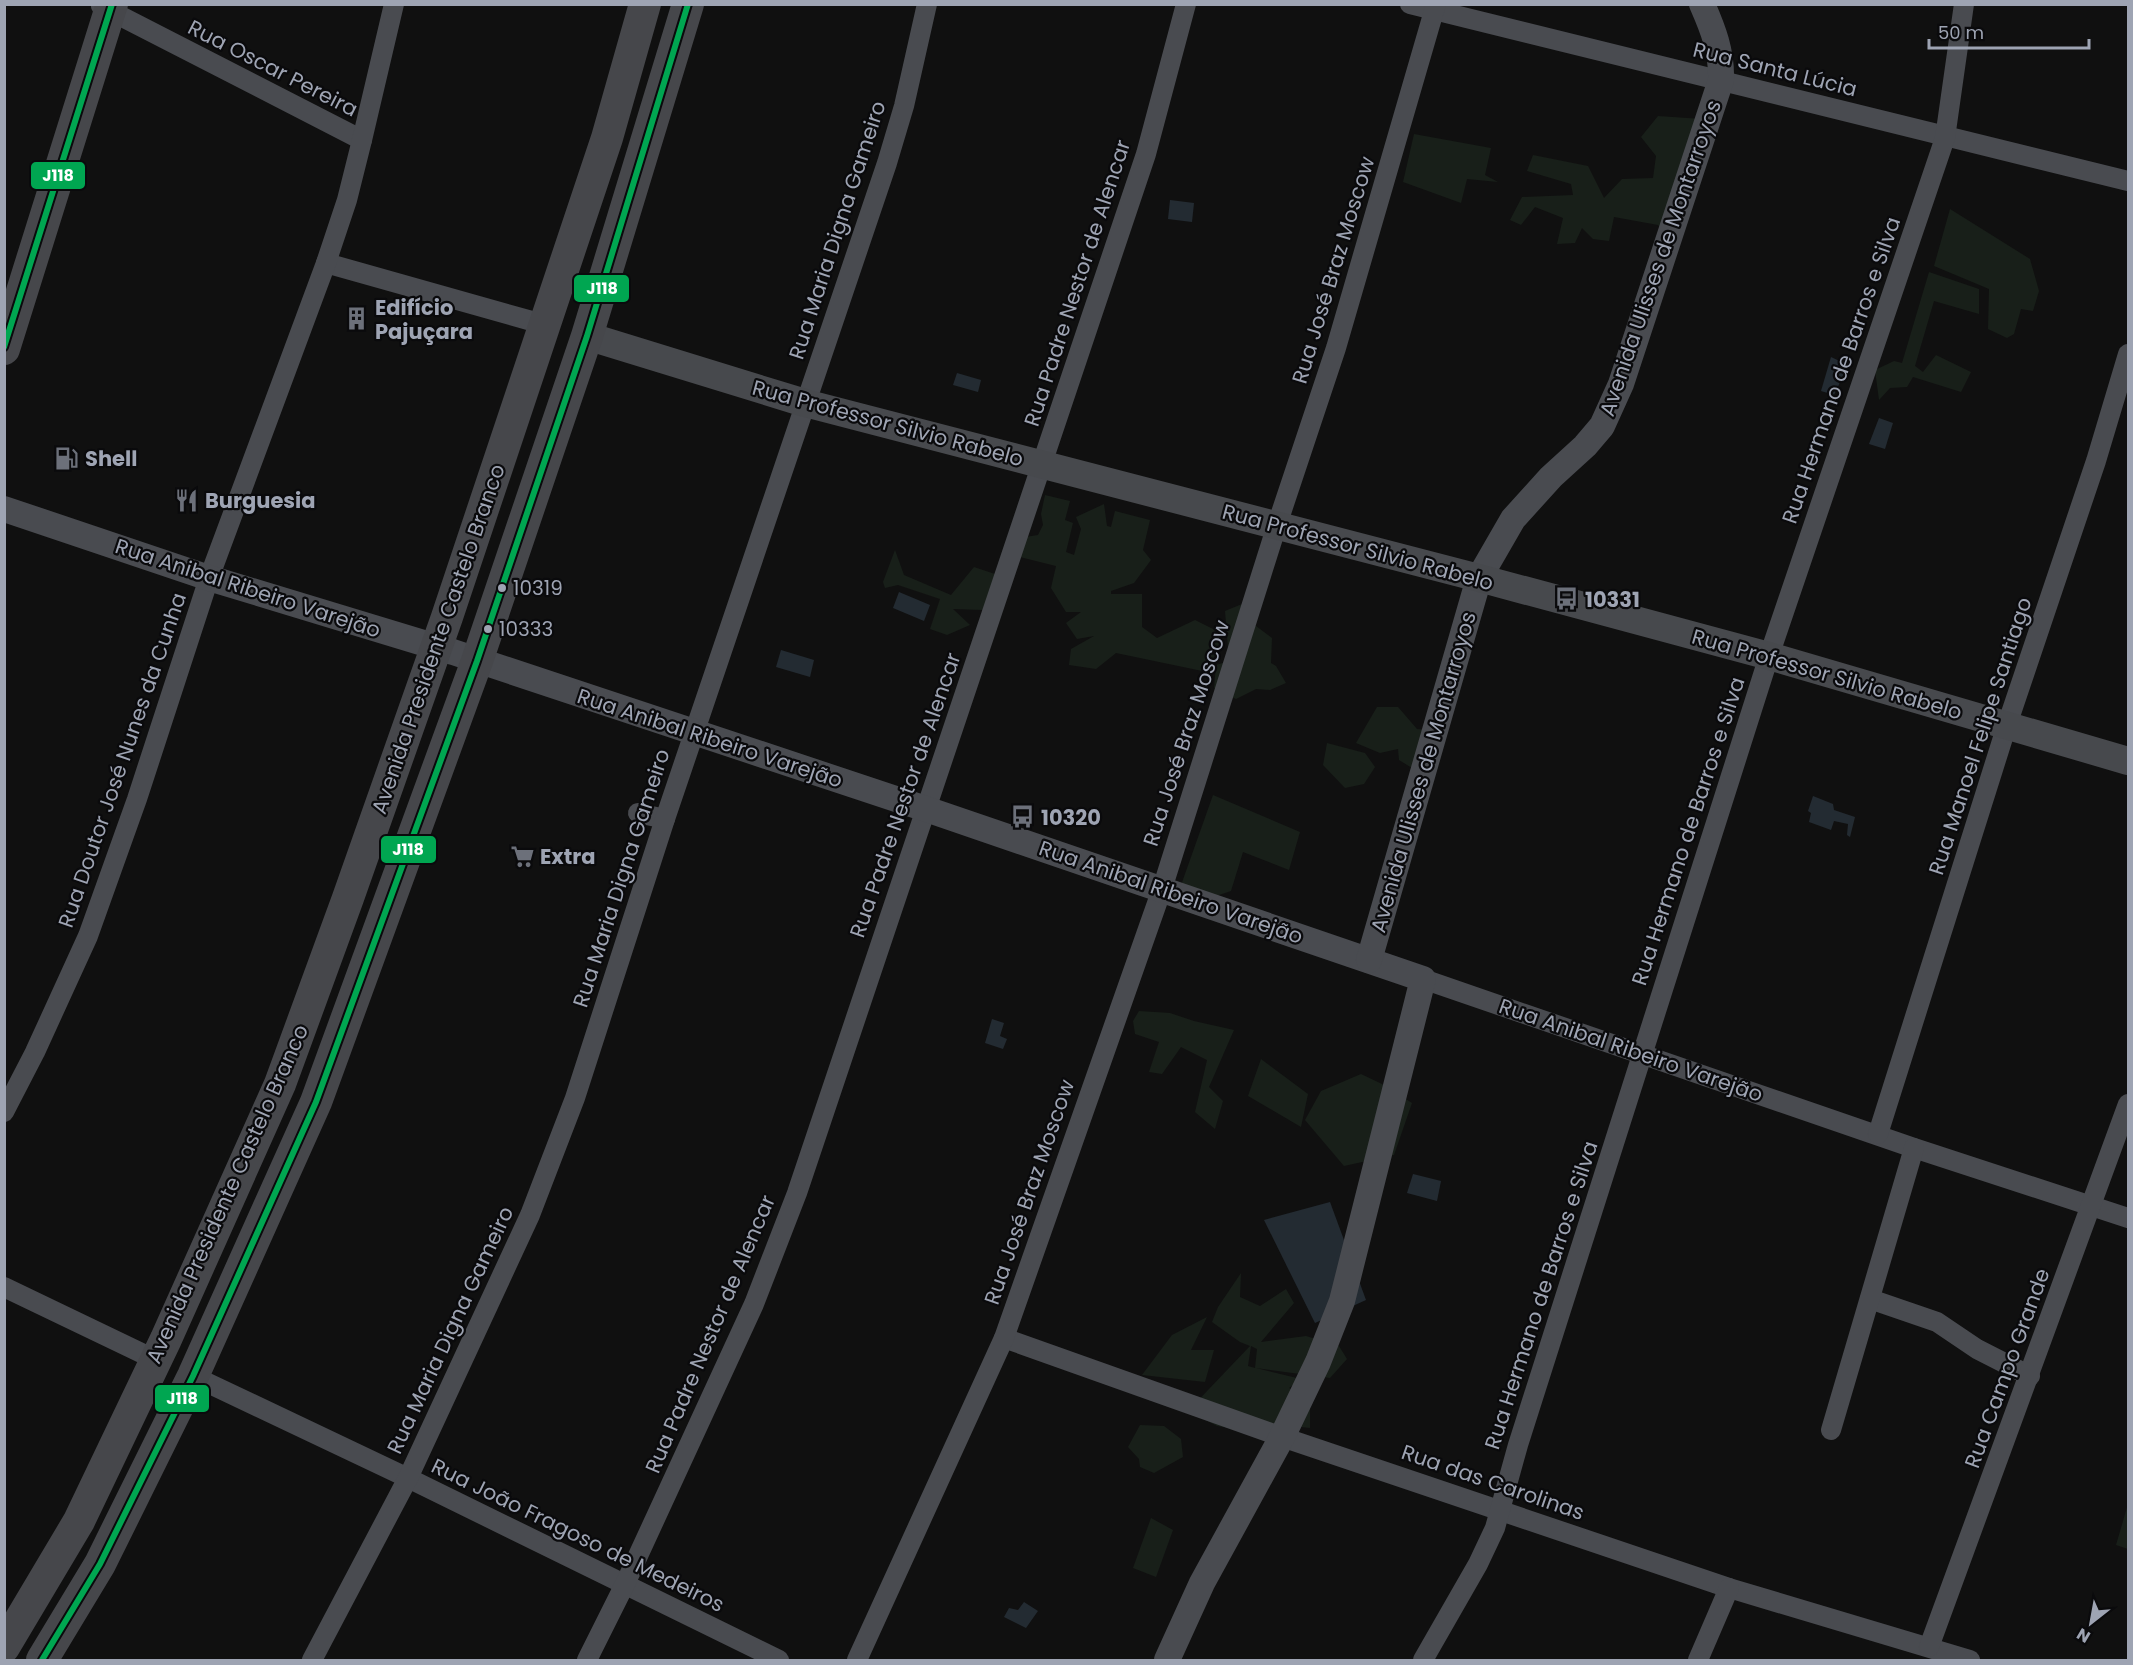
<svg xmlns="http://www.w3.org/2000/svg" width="2133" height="1665" font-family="Poppins,sans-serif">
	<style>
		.green { fill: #181f19; fill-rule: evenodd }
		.water { fill: #232b32 }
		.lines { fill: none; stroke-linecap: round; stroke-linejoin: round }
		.minor { stroke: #494b50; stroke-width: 20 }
		.tertiary { stroke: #494b50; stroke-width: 26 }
		.secondary { stroke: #47494d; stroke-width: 28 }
		.primary { stroke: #46474b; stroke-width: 32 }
		.bus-1-casing { stroke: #0a0a0c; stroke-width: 10 }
		.bus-1 { stroke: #00a651; stroke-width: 6 }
		.bus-dot { fill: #9ea4b3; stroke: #0a0a0c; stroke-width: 2 }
		.labels { text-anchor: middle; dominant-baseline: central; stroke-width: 4.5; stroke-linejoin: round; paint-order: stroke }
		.bus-label { font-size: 20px; fill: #9ea4b3; stroke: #0a0a0c; text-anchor: start }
		.street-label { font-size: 21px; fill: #9ea4b3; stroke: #0a0a0c }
		.poi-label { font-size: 21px; font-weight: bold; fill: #9ea4b3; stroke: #0a0a0c; text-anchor: start }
		.line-badge { stroke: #0a0a0c; stroke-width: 2 }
		.badge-label { font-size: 16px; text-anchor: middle; font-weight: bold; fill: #fff }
	</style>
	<rect width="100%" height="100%" fill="#101010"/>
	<g class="green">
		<path d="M1658 116 1702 119 1663 230 1658 225 1614 217 1609 241 1593 239 1582 228 1575 243 1557 244 1563 218 1535 207 1521 225 1510 220 1522 197 1573 195 1571 184 1527 171 1533 155 1588 166 1604 198 1622 179 1653 178 1656 156 1641 137Z"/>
		<path d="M1414 134 1491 148 1485 175 1498 182 1467 179 1461 203 1403 182Z"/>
		<path d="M1950 209 2030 259 2039 291 2033 311 2021 309 2014 334 2007 338 1988 329 1989 289 1934 266Z"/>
		<path d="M1929 272 1979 289V314L1934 301 1915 366 1923 372 1936 355 1971 372 1961 392 1913 377 1907 387 1890 388 1879 400 1875 370 1894 361 1902 363Z"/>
		<path d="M1045 495 1070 501 1065 520 1073 523 1066 552 1074 555 1081 529 1076 517 1104 504 1107 526 1111 527 1115 511 1150 520 1143 550 1151 560 1134 583 1111 591V594H1142V627L1157 638 1195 620 1225 635 1207 672 1116 653 1096 669 1069 665 1071 649 1094 636 1077 639 1066 623 1081 612H1066L1051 588 1056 566 1020 557 1025 537 1038 535 1043 525 1041 514Z"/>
		<path d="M895 550 904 575 951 595 974 567 995 574 983 610 953 609 970 625 947 635 930 629 940 599 898 585 885 588 883 582Z"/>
		<path d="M1242 604 1252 623 1272 638 1271 663 1276 666 1286 683 1270 690 1256 689 1236 699 1214 688 1216 665 1229 661 1225 611Z"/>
		<path d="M1377 707H1398L1417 729 1447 732 1412 768 1399 760 1398 749 1380 753 1356 743Z"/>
		<path d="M1327 743 1365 753 1375 767 1364 784 1345 788 1323 765Z"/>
		<path d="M1213 795 1300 832 1289 870 1243 852 1231 891 1213 897 1180 888Z"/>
		<path d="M1139 1011 1170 1013 1194 1021 1234 1030 1209 1087 1223 1101 1215 1129 1195 1112 1207 1060 1181 1047 1162 1074 1149 1072 1159 1042 1135 1034 1133 1021Z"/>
		<path d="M1261 1059 1308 1094 1301 1127 1248 1096Z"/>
		<path d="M1361 1074 1382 1084 1412 1103 1394 1155 1344 1166 1305 1120 1321 1091Z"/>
		<path d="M1241 1273 1240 1297 1260 1306 1286 1289 1294 1303 1261 1342 1306 1336 1339 1346 1347 1359 1330 1378 1256 1368 1301 1379 1289 1388 1310 1399V1428L1273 1424 1242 1430 1217 1426 1188 1411 1250 1346 1240 1342 1212 1322 1218 1307ZM1251 1346 1257 1349 1255 1368 1248 1366Z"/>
		<path d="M1207 1317 1191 1350H1214L1205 1382 1142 1375 1172 1335Z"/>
		<path d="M1140 1425 1164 1426 1181 1439 1183 1457 1154 1473 1140 1467 1139 1459 1128 1447Z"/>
		<path d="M2128 1504V1549L2116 1545Z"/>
		<path d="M1151 1518 1173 1530 1156 1577 1133 1568Z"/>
	</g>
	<g class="water">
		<path d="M1170 200 1194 203 1192 222 1168 219Z"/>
		<path d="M1831 357 1848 365 1834 395 1821 391Z"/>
		<path d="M957 373 981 380 978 392 953 385Z"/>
		<path d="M1879 418 1893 423 1885 449 1869 444Z"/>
		<path d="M899 592 930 605 924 621 893 608Z"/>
		<path d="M781 650 814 660 810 677 776 667Z"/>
		<path d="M1813 796 1833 804 1834 810 1855 817 1850 837 1847 835 1848 824 1834 821 1831 830 1809 822 1811 813 1808 811Z"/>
		<path d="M992 1019 1004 1023 1000 1036 1007 1039 1003 1049 985 1043Z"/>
		<path d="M1413 1174 1441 1181 1437 1201 1407 1193Z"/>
		<path d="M1330 1202 1366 1300 1315 1323 1264 1220Z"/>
		<path d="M1024 1602 1038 1611 1026 1628 1004 1617 1009 1608 1018 1610Z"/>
	</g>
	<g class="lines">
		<g class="minor">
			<path d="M1410 4 2128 181"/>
			<path d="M101 6 362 140"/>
			<path d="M326 263 546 325"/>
			<path d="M638 813 665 819"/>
			<path d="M1423 979 1914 1148 2128 1218"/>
			<path d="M4 1112 35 1052 88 936 137 799 209 578 326 263 347 200 362 140 394 4"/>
			<path d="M1878 1134 2007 725 2096 461 2128 354"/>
			<path d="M4 1287 156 1360"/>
			<path d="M1870 1299 1937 1322 1977 1349 2030 1376"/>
			<path d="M1004 1338 1282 1437 1729 1588 1970 1660"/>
			<path d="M193 1376 408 1478 779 1660"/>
			<path d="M1831 1430 1914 1148"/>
			<path d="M1929 1647 2128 1104"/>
			<path d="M312 1660 408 1478 530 1215 575 1098 665 819 887 163 904 106 927 4"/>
			<path d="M587 1660 625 1584 754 1304 797 1193 1146 154 1186 4"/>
			<path d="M857 1660 1004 1338 1162 889 1277 525 1336 348 1436 4"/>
			<path d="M1423 1660 1478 1564 1495 1528 1518 1445 1769 656 1945 138 1964 4"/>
			<path d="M1698 1660 1729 1588"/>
		</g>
		<g class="tertiary">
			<path d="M4 509 209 578 453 652 926 809 1423 979 1342 1301 1318 1362 1282 1437 1202 1583 1167 1660"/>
			<path d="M1369 960 1479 578 1513 519 1551 477 1585 446 1602 426 1621 384 1721 80C1722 52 1713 29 1702 4"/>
		</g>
		<path class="secondary" d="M587 336 805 403 1479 578 1769 656 2128 761"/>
		<g class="primary">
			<path d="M4 349 112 4"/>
			<path d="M4 1647 79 1521 166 1339 280 1084 348 898 447 617 607 138 645 4"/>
			<path d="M42 1660 100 1564 193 1376 316 1102 477 661 587 336 688 4"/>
		</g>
		<defs>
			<g id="bus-1">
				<path d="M4 347 112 4"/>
				<path d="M42 1660 100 1564 193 1376 316 1102 477 661 587 336 688 4"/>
			</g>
		</defs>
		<use href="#bus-1" class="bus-1-casing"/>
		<use href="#bus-1" class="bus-1"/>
	</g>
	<defs>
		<symbol id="building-bare" viewBox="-9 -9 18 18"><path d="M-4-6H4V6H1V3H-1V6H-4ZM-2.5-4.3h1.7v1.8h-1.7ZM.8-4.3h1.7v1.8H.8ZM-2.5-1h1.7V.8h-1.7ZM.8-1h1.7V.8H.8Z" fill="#6c707a" stroke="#0a0a0c" stroke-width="2.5" paint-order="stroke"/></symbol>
		<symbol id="fuel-bare" viewBox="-9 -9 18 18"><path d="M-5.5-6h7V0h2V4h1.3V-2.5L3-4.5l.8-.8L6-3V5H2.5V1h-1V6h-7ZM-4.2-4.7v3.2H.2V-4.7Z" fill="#6c707a" stroke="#0a0a0c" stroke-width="2.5" paint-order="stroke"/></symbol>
		<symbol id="restaurant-bare" viewBox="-9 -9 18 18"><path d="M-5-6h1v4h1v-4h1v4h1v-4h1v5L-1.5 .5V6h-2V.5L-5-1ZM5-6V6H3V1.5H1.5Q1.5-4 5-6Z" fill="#6c707a" stroke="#0a0a0c" stroke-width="2.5" paint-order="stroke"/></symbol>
		<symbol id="bus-bare" viewBox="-9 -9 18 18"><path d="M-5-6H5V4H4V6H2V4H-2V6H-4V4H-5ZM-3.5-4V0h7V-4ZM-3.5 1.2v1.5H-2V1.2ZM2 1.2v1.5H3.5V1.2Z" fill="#6c707a" stroke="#0a0a0c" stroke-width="2.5" paint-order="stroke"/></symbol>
		<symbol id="supermarket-bare" viewBox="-9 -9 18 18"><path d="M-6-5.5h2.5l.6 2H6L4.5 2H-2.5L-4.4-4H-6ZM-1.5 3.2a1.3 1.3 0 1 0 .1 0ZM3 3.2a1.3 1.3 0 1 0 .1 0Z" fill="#6c707a" stroke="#0a0a0c" stroke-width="2.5" paint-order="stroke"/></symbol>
	</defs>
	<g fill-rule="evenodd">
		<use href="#building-bare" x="340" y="302" width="33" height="33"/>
		<use href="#fuel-bare" x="50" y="442" width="33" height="33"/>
		<use href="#restaurant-bare" x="170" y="484" width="33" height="33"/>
		<use href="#bus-bare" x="1550" y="582" width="33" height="33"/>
		<use href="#bus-bare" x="1006" y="800" width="33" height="33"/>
		<use href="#supermarket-bare" x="506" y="840" width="33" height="33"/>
	</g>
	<g class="bus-dot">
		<circle cx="502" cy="588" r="5"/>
		<circle cx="488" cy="629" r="5"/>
	</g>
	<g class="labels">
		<g class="bus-label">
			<text x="513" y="588">10319</text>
			<text x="499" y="629">10333</text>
		</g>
		<g class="street-label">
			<text transform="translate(273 68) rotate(27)">Rua Oscar Pereira</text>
			<text transform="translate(1775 69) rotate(14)">Rua Santa Lúcia</text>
			<text transform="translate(837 230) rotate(-72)">Rua Maria Digna Gameiro</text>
			<text transform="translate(1660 258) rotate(-71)">Avenida Ulisses de Montarroyos</text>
			<text transform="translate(1333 270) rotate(-73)">Rua José Braz Moscow</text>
			<text transform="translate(1077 283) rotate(-72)">Rua Padre Nestor de Alencar</text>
			<text transform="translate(1841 370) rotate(-71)">Rua Hermano de Barros e Silva</text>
			<text transform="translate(888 423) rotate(15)">Rua Professor Silvio Rabelo</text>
			<text transform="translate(1358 547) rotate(15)">Rua Professor Silvio Rabelo</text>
			<text transform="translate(248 588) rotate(18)">Rua Anibal Ribeiro Varejão</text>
			<text transform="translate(438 639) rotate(-71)">Avenida Presidente Castelo Branco</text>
			<text transform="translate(1827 674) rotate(16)">Rua Professor Silvio Rabelo</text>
			<text transform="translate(1186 733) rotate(-72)">Rua José Braz Moscow</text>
			<text transform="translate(1980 736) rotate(-72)">Rua Manoel Felipe Santiago</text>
			<text transform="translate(710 738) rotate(18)">Rua Anibal Ribeiro Varejão</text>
			<text transform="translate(122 760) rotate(-71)">Rua Doutor José Nunes da Cunha</text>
			<text transform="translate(1423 772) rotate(-74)">Avenida Ulisses de Montarroyos</text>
			<text transform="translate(905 795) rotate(-71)">Rua Padre Nestor de Alencar</text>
			<text transform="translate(1688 831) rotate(-72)">Rua Hermano de Barros e Silva</text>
			<text transform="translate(621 878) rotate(-72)">Rua Maria Digna Gameiro</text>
			<text transform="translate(1171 892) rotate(19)">Rua Anibal Ribeiro Varejão</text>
			<text transform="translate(1631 1050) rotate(19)">Rua Anibal Ribeiro Varejão</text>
			<text transform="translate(1029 1192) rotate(-71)">Rua José Braz Moscow</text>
			<text transform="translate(227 1194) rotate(-66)">Avenida Presidente Castelo Branco</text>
			<text transform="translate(1541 1295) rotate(-72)">Rua Hermano de Barros e Silva</text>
			<text transform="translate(450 1330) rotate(-65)">Rua Maria Digna Gameiro</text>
			<text transform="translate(710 1334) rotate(-67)">Rua Padre Nestor de Alencar</text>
			<text transform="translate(2007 1368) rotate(-70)">Rua Campo Grande</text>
			<text transform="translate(1493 1482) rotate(19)">Rua das Carolinas</text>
			<text transform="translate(578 1535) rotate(26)">Rua João Fragoso de Medeiros</text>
		</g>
		<g class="poi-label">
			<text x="375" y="307">Edifício<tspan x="375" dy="24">Pajuçara</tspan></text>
			<text x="85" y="458">Shell</text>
			<text x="205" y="500">Burguesia</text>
			<text x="1585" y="599">10331</text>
			<text x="1041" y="817">10320</text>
			<text x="540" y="856">Extra</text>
		</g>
	</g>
	<g class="line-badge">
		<rect x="30" y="161" width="56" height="29" rx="6" fill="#00a651"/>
		<rect x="573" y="274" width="57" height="29" rx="6" fill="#00a651"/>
		<rect x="380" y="835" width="57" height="29" rx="6" fill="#00a651"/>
		<rect x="154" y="1384" width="56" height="29" rx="6" fill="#00a651"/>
	</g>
	<g class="badge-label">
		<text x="58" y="181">J118</text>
		<text x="602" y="294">J118</text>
		<text x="408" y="855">J118</text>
		<text x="182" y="1404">J118</text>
	</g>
	<rect width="2133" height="1665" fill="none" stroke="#9ea4b3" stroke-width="12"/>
	<g transform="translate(2091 1623) rotate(211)" stroke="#0a0a0c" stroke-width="4.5" paint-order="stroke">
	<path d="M0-4.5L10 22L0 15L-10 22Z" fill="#9ea4b3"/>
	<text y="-9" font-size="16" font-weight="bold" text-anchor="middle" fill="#9ea4b3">N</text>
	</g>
	<path d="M1929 39v9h160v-9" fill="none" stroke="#9ea4b3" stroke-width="3"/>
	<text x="1938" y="39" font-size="18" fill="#9ea4b3" stroke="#0a0a0c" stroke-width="4.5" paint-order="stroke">50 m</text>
</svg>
